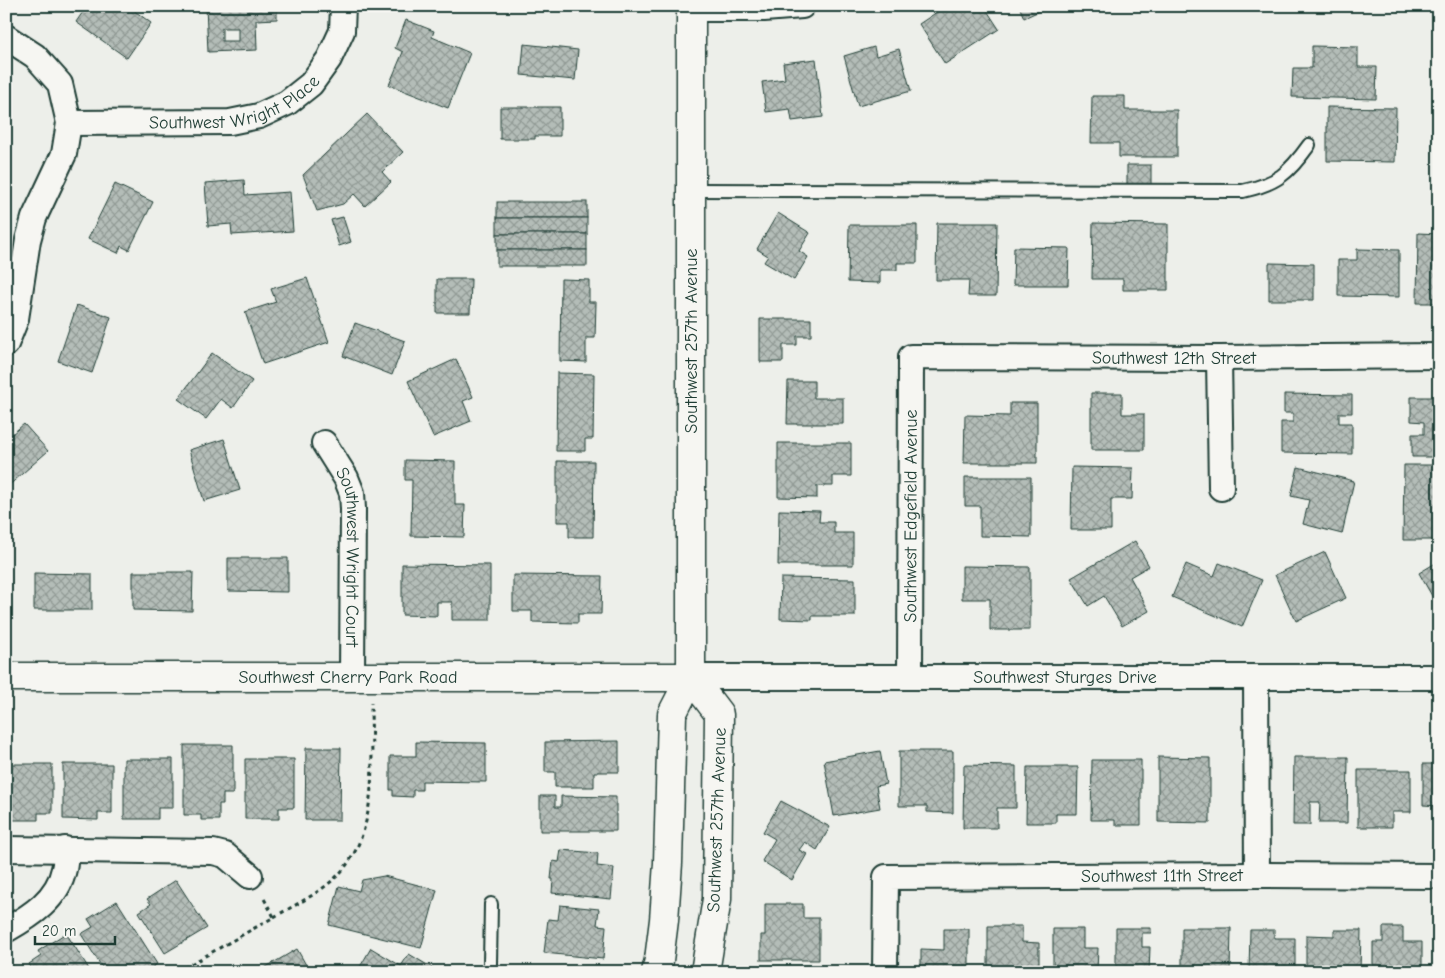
<svg xmlns="http://www.w3.org/2000/svg" width="1445" height="978" font-family="'Comic Neue',sans-serif">
	<style>
		.building { fill: url(#building-cross-hatch); stroke: #1f3d34; fill-rule: evenodd }
		.lines { fill: none; stroke-linecap: round; stroke-linejoin: round }
		.lane-casing { stroke: #1f3d34; stroke-width: 16 }
		.street-casing { stroke: #1f3d34; stroke-width: 28 }
		.secondary-casing { stroke: #1f3d34; stroke-width: 31 }
		.primary-casing { stroke: #1f3d34; stroke-width: 31 }
		.path { stroke: #1f3d34; stroke-width: 3; stroke-dasharray: 4 4; stroke-linecap: butt }
		.lane { stroke: #f6f6f2; stroke-width: 12 }
		.street { stroke: #f6f6f2; stroke-width: 24 }
		.secondary { stroke: #f6f6f2; stroke-width: 28 }
		.primary { stroke: #f6f6f2; stroke-width: 28 }
		.labels { text-anchor: middle; dominant-baseline: central; stroke-width: 4; stroke-linejoin: round; paint-order: stroke }
		.street-label { font-size: 18px; fill: #1f3d34; stroke: #f6f6f2 }
	</style>
	<defs>
		<pattern id="building-cross-hatch" width="8" height="8" patternUnits="userSpaceOnUse" patternTransform="scale(1.25)"><rect width="8" height="8" fill="#b4bdb8"/><path d="M0 0l8 8M0 8l8-8" fill="none" stroke="#929b96"/></pattern>
	</defs>
	<rect width="100%" height="100%" fill="#edefea"/>
	<filter id="ink" filterUnits="userSpaceOnUse"><feTurbulence type="fractalNoise" baseFrequency=".02" numOctaves="2"/><feDisplacementMap in="SourceGraphic" scale="10" xChannelSelector="R" yChannelSelector="G"/><feConvolveMatrix kernelMatrix="1 2 1 2 8 2 1 2 1" color-interpolation-filters="sRGB"/></filter>
	<g filter="url(#ink)">
		<g class="building">
			<path d="M87 6H128L151 23 127 58 76 22Z"/>
			<path d="M206 6H277V19L256 20 257 50 208 52ZM222 28H238V41H222Z"/>
			<path d="M946 6H984L999 29 945 64 919 24Z"/>
			<path d="M1019 6H1050L1024 18Z"/>
			<path d="M406 20 434 31 432 37 470 53 448 108 389 85 403 52 395 48Z"/>
			<path d="M524 44 578 50 575 80 521 75Z"/>
			<path d="M1312 46 1358 47V67H1377L1376 99 1292 97 1293 68H1312Z"/>
			<path d="M874 47 876 56 899 49 911 91 858 106 844 56Z"/>
			<path d="M816 59 823 117 792 121 790 109 766 112 762 82 785 79 783 63Z"/>
			<path d="M1092 96H1125V110H1177V157H1119V143H1091Z"/>
			<path d="M500 107H560V136H535V139H500Z"/>
			<path d="M1327 107 1396 108 1395 162 1327 161Z"/>
			<path d="M367 114 403 152 382 172 391 182 365 206 354 194 343 204 317 211 303 175Z"/>
			<rect x="1127" y="165" width="24" height="21"/>
			<path d="M244 180 245 195 290 192 293 231 232 235 231 224 208 226 205 183Z"/>
			<path d="M115 184 153 202 129 250 121 246 118 253 88 239Z"/>
			<rect x="497" y="202" width="90" height="16"/>
			<path d="M778 213 810 233 799 251 808 257 794 280 764 262 768 256 757 249Z"/>
			<path d="M343 217 351 242 339 246 331 220Z"/>
			<rect x="497" y="218" width="90" height="16"/>
			<path d="M937 223H997L996 296H968L969 280H936Z"/>
			<path d="M1093 223 1168 224V290H1123V279H1092Z"/>
			<path d="M849 225H917V263H897V270H880V283L848 282Z"/>
			<path d="M1418 233 1439 234V303H1417Z"/>
			<rect x="497" y="234" width="90" height="16"/>
			<path d="M1014 247 1069 248 1068 285H1013Z"/>
			<path d="M1357 249 1399 250V297L1338 296V260H1357Z"/>
			<rect x="497" y="250" width="90" height="16"/>
			<path d="M1269 263 1314 264V300H1269Z"/>
			<path d="M307 278 329 342 263 364 245 312 276 302 271 289Z"/>
			<path d="M437 279H471L470 313H437Z"/>
			<path d="M561 279 589 280V302H596L595 338H586V362L560 361Z"/>
			<path d="M77 305 111 317 92 373 58 361Z"/>
			<path d="M760 319H811V336H797V345H783V362H760Z"/>
			<path d="M355 323 405 341 392 375 343 356Z"/>
			<path d="M212 353 252 381 233 408 221 399 206 419 178 399Z"/>
			<path d="M456 359 473 397 463 401 471 421 433 437 408 381Z"/>
			<path d="M557 373 594 374 593 439H585V451H556Z"/>
			<path d="M788 381H814V398H843V424H787Z"/>
			<path d="M1091 393H1122V414H1144V450H1091Z"/>
			<path d="M1284 394 1352 395V413H1339V423H1352V454L1281 453V422H1293V413H1284Z"/>
			<path d="M1411 397H1439V457H1412V434H1424V422L1411 421Z"/>
			<path d="M1010 403H1037V463H964L965 415 1010 416Z"/>
			<path d="M24 424 48 451 6 488V439Z"/>
			<path d="M224 439 240 490 204 501 189 450Z"/>
			<path d="M778 443H851V476H833V486H817V498L778 497Z"/>
			<path d="M405 460 455 461V505H465L464 537 411 536 412 480H405Z"/>
			<path d="M557 461H594L593 537H569V522H557Z"/>
			<path d="M1404 465H1439V540H1403Z"/>
			<path d="M1072 467 1133 468 1132 499H1111V530H1071Z"/>
			<path d="M1298 467 1354 481 1342 534 1303 524 1309 500 1291 496Z"/>
			<path d="M965 477H1031V537L980 536V506H965Z"/>
			<path d="M779 510 820 511 819 522H834V533H853V565H778Z"/>
			<path d="M1135 541 1149 566 1130 577 1149 611 1122 626 1104 596 1088 606 1071 578Z"/>
			<path d="M1325 552 1346 598 1296 621 1275 575Z"/>
			<path d="M228 558H288V592L228 591Z"/>
			<path d="M1439 561V602L1436 603 1419 573Z"/>
			<path d="M1219 563 1262 580 1242 627 1172 597 1186 564 1214 576Z"/>
			<path d="M402 564 490 565V620H452V602H437V616L402 615Z"/>
			<path d="M962 566 1030 567V630H990V599H962Z"/>
			<path d="M133 572H193L192 611 133 610Z"/>
			<path d="M34 573 92 574V610H34Z"/>
			<path d="M513 575 602 576 601 614H578V623L532 622V611H513Z"/>
			<path d="M781 578 855 579V616H812V620L780 619Z"/>
			<path d="M619 741V772H594V787H555V772H545V742Z"/>
			<path d="M416 742 486 743V782L422 781V790H413V797L393 796V790H390V756H416Z"/>
			<path d="M184 745H233V794H223V804H219V820H201V815H184Z"/>
			<path d="M306 748H341L340 820H305Z"/>
			<path d="M880 751 886 784 876 786 880 808 834 816 824 761Z"/>
			<path d="M899 751H953V813L927 812V806H899Z"/>
			<path d="M1158 757 1210 758V823L1158 822Z"/>
			<path d="M1294 757H1348L1347 823H1319L1320 802H1310V825H1293Z"/>
			<path d="M124 759H173V808H158V819H124Z"/>
			<path d="M245 759H294V808H279V819H245Z"/>
			<path d="M1092 760H1141V825H1115V820H1091Z"/>
			<path d="M6 764H52V813H38V820H6Z"/>
			<path d="M63 764H112V813H98V820L63 819Z"/>
			<path d="M1423 764H1439V806L1423 805Z"/>
			<path d="M964 765 1016 766V808H997V828H963Z"/>
			<path d="M1027 767H1078L1077 814H1056V823H1026Z"/>
			<path d="M1358 770H1411V812H1392V827H1358Z"/>
			<path d="M540 796H555V807H561V796L616 797V831H540Z"/>
			<path d="M781 801 830 827 817 850 805 842 799 850 807 854 792 880 762 861 775 839 763 832Z"/>
			<path d="M561 850 598 853 597 866 614 868 611 899 552 893 553 879H551L553 861 559 862Z"/>
			<path d="M384 876 437 890 421 948 329 925 339 886 359 891 362 880Z"/>
			<path d="M176 880 207 928 165 953 139 912 151 904 147 899Z"/>
			<path d="M117 901 157 964 145 972H121L119 968 114 972H105L81 934 93 927 88 919Z"/>
			<path d="M765 904H803V918H819V960H761V935H765Z"/>
			<path d="M560 905 599 909 597 925 606 926 603 959 544 953 548 919 558 920Z"/>
			<path d="M988 926H1022V942L1039 943V972H988Z"/>
			<path d="M1383 927H1403V942H1422V972H1373V942H1383Z"/>
			<path d="M1116 928H1151V933H1142V947H1150L1149 972H1116Z"/>
			<path d="M1182 928H1231L1230 972H1182Z"/>
			<path d="M944 929H969V972H921V949L944 950Z"/>
			<path d="M1053 929H1083V948H1098L1097 972H1053Z"/>
			<path d="M1250 930H1274V938H1295V972H1249Z"/>
			<path d="M1334 930H1361L1360 972H1306V935L1334 936Z"/>
			<path d="M66 933 91 972H34L29 964 41 956 38 951Z"/>
			<path d="M371 948 401 966 409 954 439 972H357Z"/>
			<path d="M297 949 310 972H263L261 970Z"/>
			<path d="M12 965 16 972H6V969Z"/>
		</g>
		<g class="lines">
			<defs>
				<g id="lane">
					<path d="M691 190 1243 191C1277 184 1289 173 1309 145"/>
					<path d="M488 972 490 964 491 904"/>
				</g>
				<g id="street">
					<path d="M691 9H764L802 6"/>
					<path d="M6 37 35 56 60 84 69 123 64 154 34 218 28 240 16 319 6 344"/>
					<path id="s1" d="M69 123 230 122 259 116 287 103 311 84 329 59 342 31 343 6"/>
					<path d="M1219 358 1221 488"/>
					<path id="s2" d="M324 443 346 478 352 493 353 509 352 677"/>
					<path id="s3" d="M910 676 911 357 1219 358 1439 356"/>
					<path id="s4" d="M691 677H1439"/>
					<path d="M1256 677 1257 875"/>
					<path d="M6 849 213 852 225 855 250 876"/>
					<path d="M6 930C31 916 58 899 64 869 66 863 65 855 65 849"/>
					<path id="s5" d="M885 972 886 877 1257 875 1439 876"/>
				</g>
				<g id="secondary">
					<path id="s6" d="M6 677H691"/>
				</g>
				<g id="primary">
					<path d="M691 677 719 714 717 899 705 972"/>
					<path d="M656 972 659 960 664 920 668 863 672 714 691 677V6"/>
				</g>
			</defs>
			<use href="#lane" class="lane-casing"/>
			<use href="#street" class="street-casing"/>
			<use href="#secondary" class="secondary-casing"/>
			<use href="#primary" class="primary-casing"/>
			<g class="path">
				<path d="M274 917C295 905 318 894 335 878 381 835 371 759 371 703"/>
				<path d="M177 972 274 917 263 897"/>
			</g>
			<use href="#lane" class="lane"/>
			<use href="#street" class="street"/>
			<use href="#secondary" class="secondary"/>
			<use href="#primary" class="primary"/>
		</g>
	</g>
	<g class="labels">
		<g class="street-label">
			<text stroke="none"><textPath href="#s1" startOffset="170">Southwest Wright Place</textPath></text>
			<text transform="translate(691 341) rotate(-90)">Southwest 257th Avenue</text>
			<text stroke="none"><textPath href="#s3" startOffset="582">Southwest 12th Street</textPath></text>
			<text stroke="none"><textPath href="#s3" startOffset="160">Southwest Edgefield Avenue</textPath></text>
			<text stroke="none"><textPath href="#s2" startOffset="121">Southwest Wright Court</textPath></text>
			<text stroke="none"><textPath href="#s4" startOffset="374">Southwest Sturges Drive</textPath></text>
			<text stroke="none"><textPath href="#s6" startOffset="342">Southwest Cherry Park Road</textPath></text>
			<text transform="translate(717 820) rotate(-88)">Southwest 257th Avenue</text>
			<text stroke="none"><textPath href="#s5" startOffset="371">Southwest 11th Street</textPath></text>
		</g>
	</g>
	<rect width="1445" height="978" fill="none" stroke="#f6f6f2" stroke-width="25"/>
	<rect x="12" y="12" width="1420" height="953" fill="none" stroke="#1f3d34" stroke-width="2" filter="url(#ink)"/>
	<path d="M35 936v8h80v-8" fill="none" stroke="#1f3d34" stroke-width="2.5"/>
	<text x="42" y="936" font-size="15" fill="#1f3d34" stroke="#f6f6f2" stroke-width="4" paint-order="stroke">20 m</text>
</svg>
